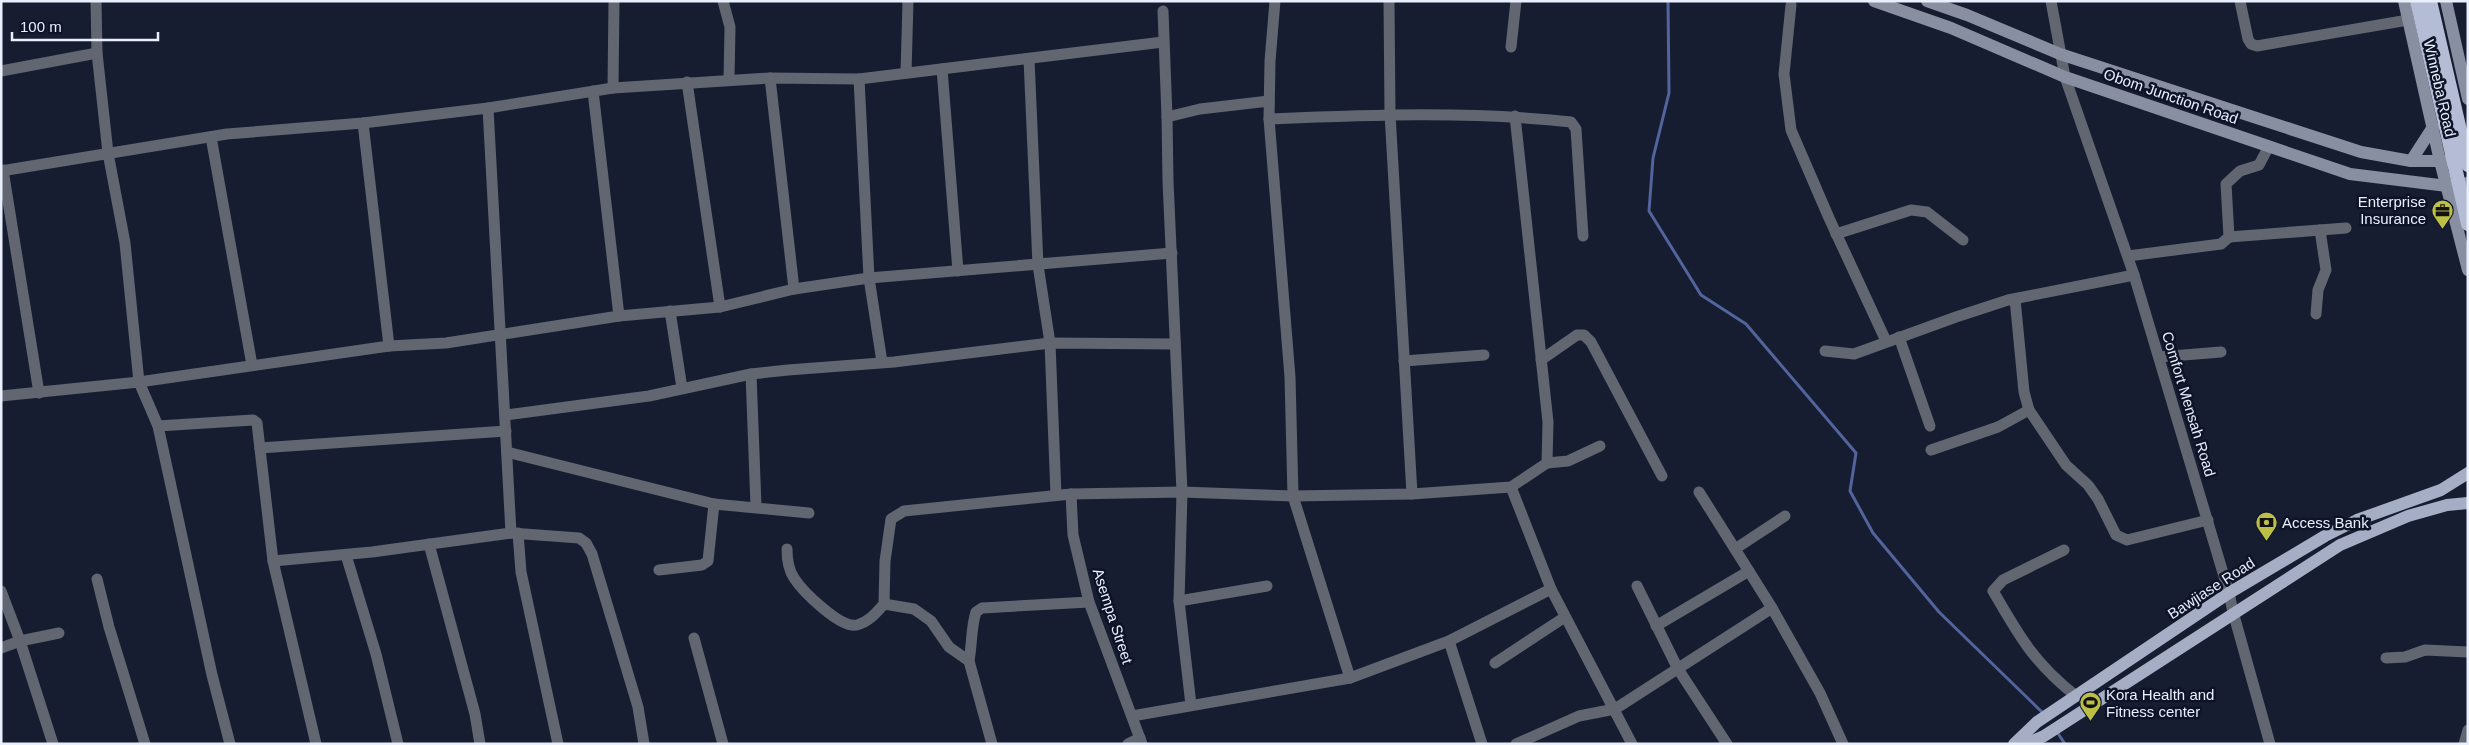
<svg xmlns="http://www.w3.org/2000/svg" width="2469" height="745" font-family="Arial,sans-serif">
	<style>
		.lines { fill: none; stroke-linecap: round; stroke-linejoin: round }
		.stream { stroke: #52649b; stroke-width: 3 }
		.minor { stroke: #626671; stroke-width: 11 }
		.secondary { stroke: #888fa0; stroke-width: 12 }
		.primary { stroke: #a6aec5; stroke-width: 12 }
		.trunk { stroke: #b4bcd6; stroke-width: 14 }
		.labels { text-anchor: middle; dominant-baseline: central; stroke-width: 5; stroke-linejoin: round; paint-order: stroke }
		.street-label { font-size: 15px; fill: #e9effd; stroke: #0e1427 }
		.poi-label { font-size: 15px; fill: #e9effd; stroke: #0e1427; text-anchor: start }
	</style>
	<rect width="100%" height="100%" fill="#171d31"/>
	<g class="lines">
		<g class="stream">
			<path d="M1668 1 1669 93 1653 158 1649 211 1701 295 1746 324 1856 453 1850 491 1873 533 1939 612 2043 713"/>
			<path d="M2057 732 2065 744"/>
		</g>
		<g class="minor">
			<path d="M96 1 97 53 108 153 125 243 139 382 158 426 212 675 230 744"/>
			<path d="M723 1 730 27 729 80"/>
			<path d="M1275 1 1270 61 1269 119 1290 377 1293 496 1350 678"/>
			<path d="M1389 1 1390 114 1412 494"/>
			<path d="M2051 1 2065 77 2134 275 2229 593 2233 612 2270 744"/>
			<path d="M2240 1 2248 39 2251 44 2257 46 2408 20"/>
			<path d="M1791 5 1784 74 1791 130 1829 218 1886 341"/>
			<path d="M1163 11 1167 117"/>
			<path d="M1511 47 1516 1"/>
			<path d="M1029 59 1038 265 1050 343 1056 495"/>
			<path d="M942 69 958 271"/>
			<path d="M1 71 97 53"/>
			<path d="M906 73 908 1"/>
			<path d="M770 78 794 289"/>
			<path d="M859 79 869 278 882 362"/>
			<path d="M687 82 720 307"/>
			<path d="M613 88 614 1"/>
			<path d="M593 91 619 316"/>
			<path d="M488 108 511 533"/>
			<path d="M1269 119C1370 115 1470 111 1571 122L1576 129 1583 236"/>
			<path d="M363 123 389 346"/>
			<path d="M211 137 252 365"/>
			<path d="M3 170 39 393"/>
			<path d="M1 171 227 134 363 123 488 108 613 88 770 78 859 79 1163 42"/>
			<path d="M1836 234 1911 210 1927 212 1963 240"/>
			<path d="M2229 237 2346 228"/>
			<path d="M2128 256 2221 244 2229 237 2226 184 2240 171 2259 165 2269 146"/>
			<path d="M2015 299 2024 392 2029 410 2066 465 2088 485 2098 499 2116 535 2127 540 2208 520"/>
			<path d="M670 311 682 388"/>
			<path d="M2316 314 2318 290 2326 270 2320 230"/>
			<path d="M1899 337 1930 426"/>
			<path d="M1825 351 1854 354 1956 317 2008 300 2134 275"/>
			<path d="M2159 357 2221 352"/>
			<path d="M1541 360 1577 335H1584L1591 342 1662 476"/>
			<path d="M1404 361 1484 355"/>
			<path d="M751 374 756 506"/>
			<path d="M1 396 139 382 389 346 446 343 619 316 720 307 794 289 869 278 1172 253"/>
			<path d="M506 415 649 396 751 374 788 370 894 362 1050 343 1175 344"/>
			<path d="M158 426 253 420 257 423 273 561 316 744"/>
			<path d="M260 448 506 431"/>
			<path d="M1931 450 1998 427 2029 410"/>
			<path d="M507 452 714 504 809 513"/>
			<path d="M1547 463 1568 461 1600 446"/>
			<path d="M1511 487 1551 589 1632 744"/>
			<path d="M1699 492 1735 549"/>
			<path d="M1071 494 1073 535 1089 602 1142 744"/>
			<path d="M1785 516 1735 549 1772 608 1820 693 1843 744"/>
			<path d="M518 533 521 572 558 744"/>
			<path d="M429 544 475 714 480 744"/>
			<path d="M787 549C787 559 788 569 794 578 803 592 841 629 857 625 869 622 877 612 884 604L885 561 891 519 904 511 1071 494 1182 492 1293 496 1412 494 1511 487 1547 463 1548 422 1515 116"/>
			<path d="M2064 550 2003 580 1993 591C2019 636 2034 663 2076 696"/>
			<path d="M346 555 376 654 398 744"/>
			<path d="M273 561 372 552 511 533 579 538 586 543 592 554 638 707 644 744"/>
			<path d="M659 570 702 565 708 561 714 504"/>
			<path d="M97 579 109 627 145 744"/>
			<path d="M1637 586 1678 669 1727 744"/>
			<path d="M1 591 20 641 53 744"/>
			<path d="M1179 601 1267 586"/>
			<path d="M884 604 914 609 931 621 949 647 969 661 992 744"/>
			<path d="M1656 626 1749 571"/>
			<path d="M694 638 723 744"/>
			<path d="M1449 641 1482 744"/>
			<path d="M1 648 20 641 59 633"/>
			<path d="M2386 658 2405 657 2425 650 2468 652"/>
			<path d="M969 661C972 645 971 627 976 612L982 608 1089 602"/>
			<path d="M1495 663 1565 617"/>
			<path d="M1191 705 1179 601 1182 492 1168 181 1167 117 1200 109 1269 101"/>
			<path d="M1132 716 1350 678 1449 641 1551 589"/>
			<path d="M1128 744 1140 738"/>
			<path d="M1516 744 1579 716 1615 709 1772 608"/>
			<path d="M2464 744 2468 730"/>
		</g>
		<g class="secondary">
			<path d="M1874 1 1951 28 2065 77 2350 174 2447 186 2468 183"/>
			<path d="M1927 1 1967 15 2060 54 2361 152 2411 161H2463"/>
			<path d="M2404 1 2440 161 2468 270"/>
			<path d="M2446 1 2468 99"/>
			<path d="M2411 161 2433 127"/>
		</g>
		<g class="primary">
			<path d="M2014 744 2037 722 2229 593 2325 536 2357 520 2441 490 2468 473"/>
			<path d="M2026 744 2044 736 2340 545 2408 516 2447 505 2468 503"/>
		</g>
		<g class="trunk">
			<path d="M2417 1 2468 224"/>
			<path d="M2430 1 2468 165"/>
		</g>
	</g>
	<defs>
		<symbol id="office-pin" viewBox="-11 -11 22 30"><path d="M0 17L-7.5 6A9.5 9.5 0 1 1 7.5 6Z" fill="#bcbf44" stroke="#0e1427"/><path d="M-6-3h4V-5.5h4V-3h4V5H-6ZM-1-4.5V-3h2v-1.5ZM-6 0V1H6V0Z" fill="#111"/></symbol>
		<symbol id="bank-pin" viewBox="-11 -11 22 30"><path d="M0 17L-7.5 6A9.5 9.5 0 1 1 7.5 6Z" fill="#bcbf44" stroke="#0e1427"/><path d="M-6-4H6V4H-6ZM0-2.3a2.3 2.3 0 1 0 0 4.6a2.3 2.3 0 1 0 0-4.6Z" fill="#111"/></symbol>
		<symbol id="stadium-pin" viewBox="-11 -11 22 30"><path d="M0 17L-7.5 6A9.5 9.5 0 1 1 7.5 6Z" fill="#bcbf44" stroke="#0e1427"/><path d="M0-5a6.5 5 0 1 0 0 10a6.5 5 0 1 0 0-10ZM-3.5-1.8h7v3.6h-7Z" fill="#111"/></symbol>
	</defs>
	<g fill-rule="evenodd">
		<use href="#office-pin" x="2430" y="198" width="25" height="34"/>
		<use href="#bank-pin" x="2254" y="510" width="25" height="34"/>
		<use href="#stadium-pin" x="2078" y="690" width="25" height="34"/>
	</g>
	<g class="labels">
		<g class="street-label">
			<text transform="translate(2440 88) rotate(77)">Winneba Road</text>
			<text transform="translate(2171 96) rotate(19)">Obom Junction Road</text>
			<text transform="translate(2189 404) rotate(73)">Comfort Mensah Road</text>
			<text transform="translate(2211 588) rotate(-33)">Bawjiase Road</text>
			<text transform="translate(1113 616) rotate(72)">Asempa Street</text>
		</g>
		<g class="poi-label">
			<text x="2426" y="201" text-anchor="end">Enterprise<tspan x="2426" dy="17">Insurance</tspan></text>
			<text x="2282" y="522">Access Bank</text>
			<text x="2106" y="694">Kora Health and<tspan x="2106" dy="17">Fitness center</tspan></text>
		</g>
	</g>
	<rect width="2469" height="745" fill="none" stroke="#e9effd" stroke-width="5"/>
	<path d="M12 32v8h146v-8" fill="none" stroke="#e9effd" stroke-width="2.5"/>
	<text x="20" y="32" font-size="15" fill="#e9effd" stroke="#0e1427" stroke-width="4" paint-order="stroke">100 m</text>
</svg>
